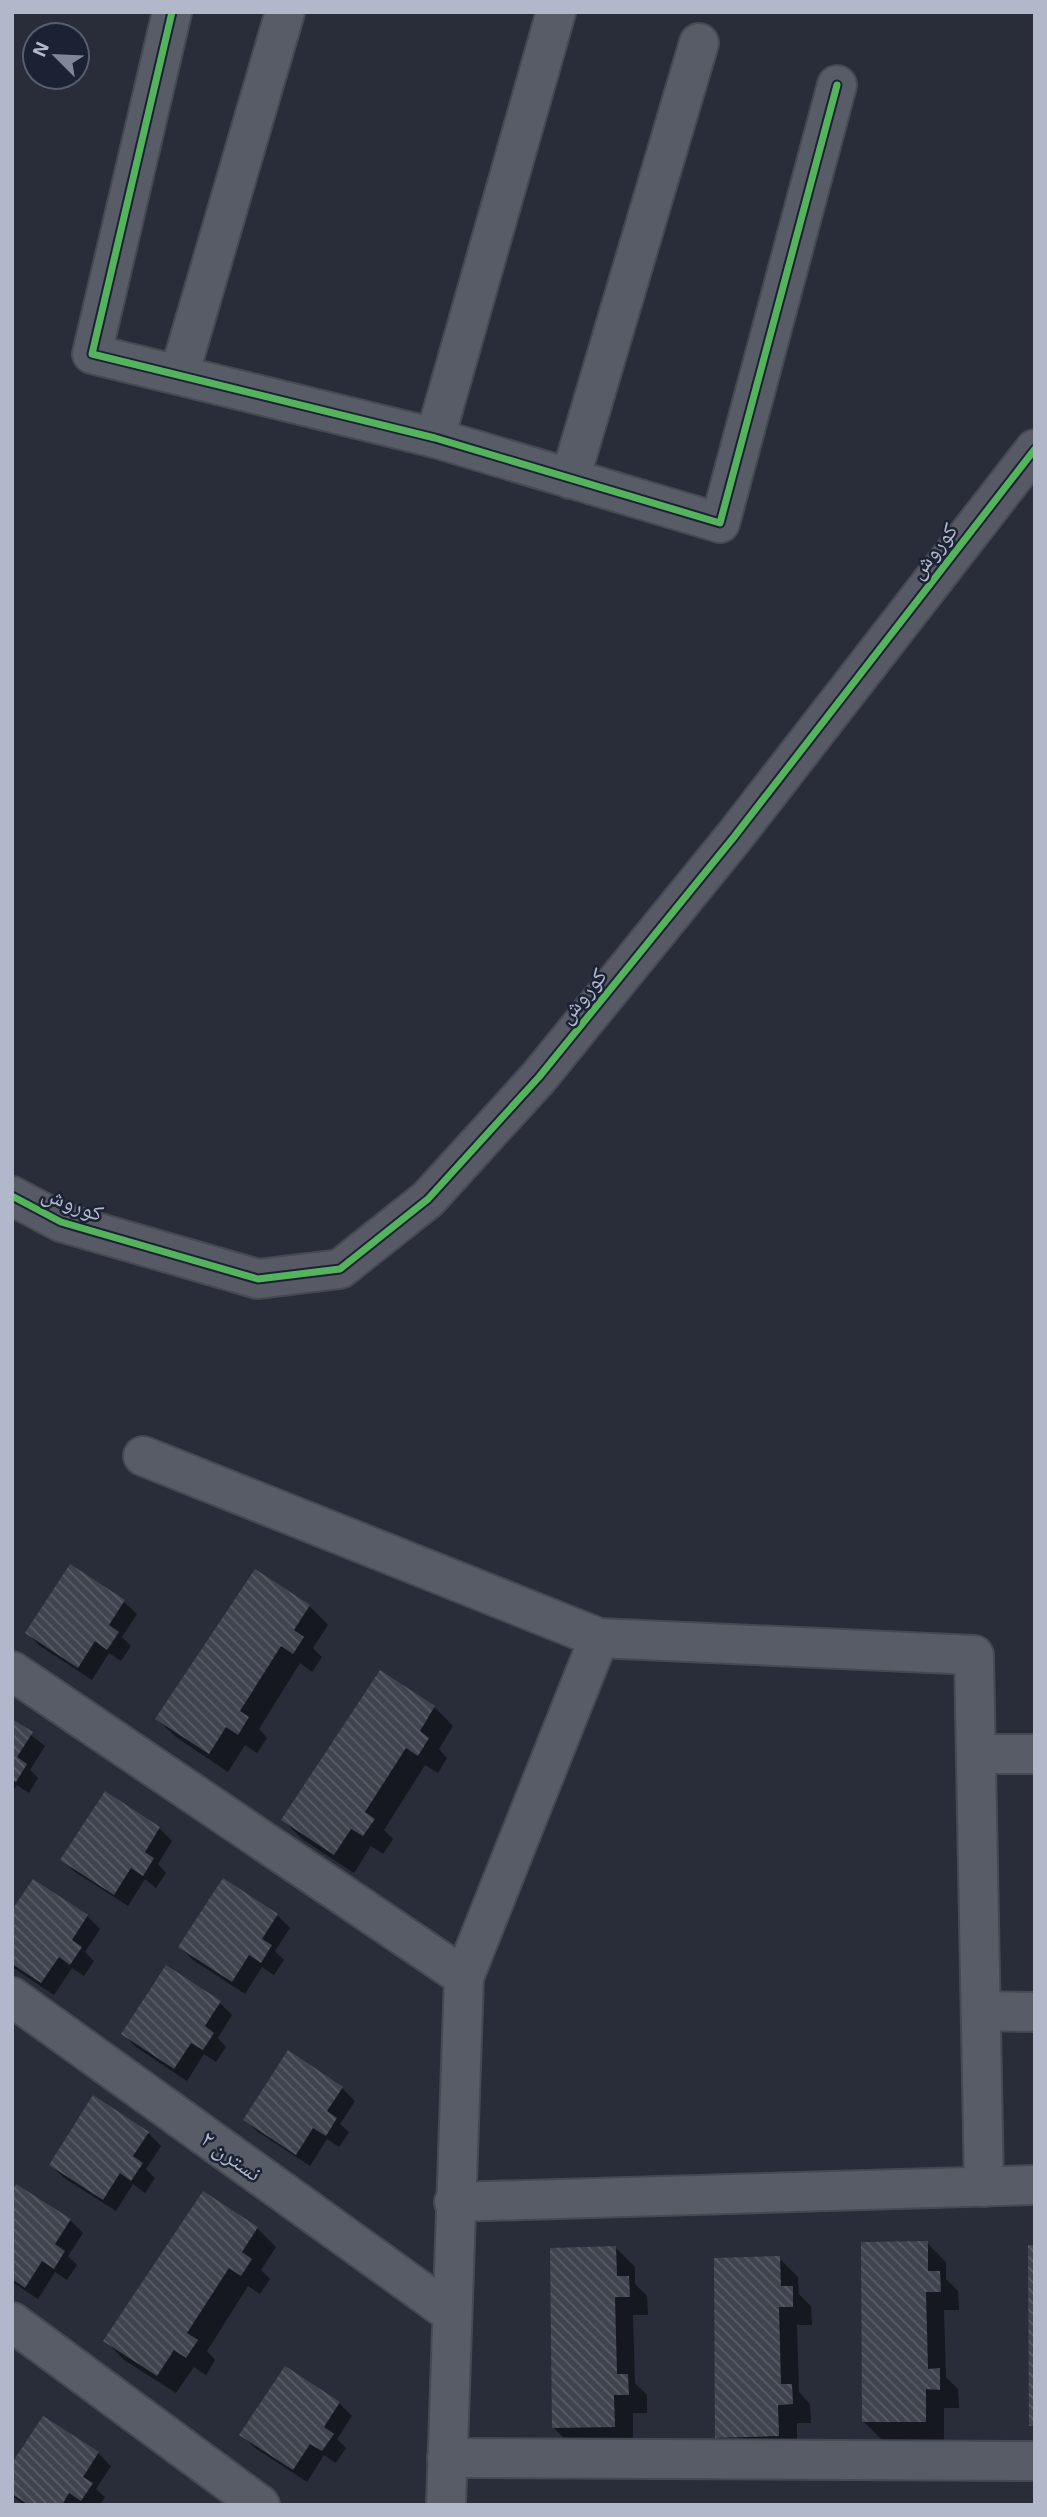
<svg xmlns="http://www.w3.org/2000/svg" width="1047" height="2517" font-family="'Exo 2','Noto Naskh Arabic',sans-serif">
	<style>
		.shadow { fill: #0007 }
		.building { fill: url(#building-back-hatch) }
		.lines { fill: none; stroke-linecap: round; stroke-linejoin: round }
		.street-casing { stroke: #454952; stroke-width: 42 }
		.secondary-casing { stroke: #454952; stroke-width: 42 }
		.street { stroke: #585c66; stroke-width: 38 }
		.secondary { stroke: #575a64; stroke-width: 38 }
		.cycleway-casing { stroke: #1b2234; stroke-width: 11 }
		.cycleway { stroke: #56b35d; stroke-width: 7 }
		.labels { text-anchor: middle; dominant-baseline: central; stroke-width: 5; stroke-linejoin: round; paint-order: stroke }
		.street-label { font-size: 23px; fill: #b1b8ca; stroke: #1b2234 }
	</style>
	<defs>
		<pattern id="building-back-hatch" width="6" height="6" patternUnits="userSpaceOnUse" patternTransform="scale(1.75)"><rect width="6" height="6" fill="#40444e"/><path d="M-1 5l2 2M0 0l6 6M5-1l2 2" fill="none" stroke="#595d66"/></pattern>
	</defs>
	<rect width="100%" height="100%" fill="#282d39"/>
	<g class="shadow">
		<path d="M70 1566 124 1602 137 1614 122 1637 131 1646 121 1661 109 1653 92 1680 40 1646 27 1633Z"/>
		<path d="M255 1571 309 1606 328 1625 313 1648 322 1657 312 1672 300 1663 259 1729 267 1738 257 1753 245 1745 228 1772 176 1737 157 1719Z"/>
		<path d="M434 1707 453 1726 439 1749 447 1758 438 1773 425 1765 384 1830 393 1839 383 1854 371 1846 354 1873 302 1839 283 1820Z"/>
		<path d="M12 1721 45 1746 30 1770 38 1778 29 1793 17 1785 12 1792Z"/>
		<path d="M159 1828 172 1841 158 1864 166 1873 156 1888 145 1879 128 1906 75 1872 62 1860Z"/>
		<path d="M223 1880 277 1915 290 1928 275 1951 284 1960 274 1975 262 1967 245 1994 193 1960 180 1947Z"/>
		<path d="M12 1913 87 1916 100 1929 85 1952 94 1961 84 1976 72 1968 54 1995 12 1967Z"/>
		<path d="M219 2002 232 2015 218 2038 226 2047 216 2062 204 2054 187 2081 136 2047 123 2034Z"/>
		<path d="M342 2088 355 2101 340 2124 349 2132 339 2147 327 2139 310 2166 258 2132 245 2120Z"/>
		<path d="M148 2133 161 2146 146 2169 155 2178 145 2193 133 2184 116 2211 64 2178 51 2165Z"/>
		<path d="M17 2186 70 2220 83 2233 68 2256 77 2265 67 2280 55 2272 38 2299 12 2282V2193Z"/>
		<path d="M257 2228 276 2247 261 2270 270 2279 260 2294 248 2286 207 2351 215 2360 206 2375 194 2367 176 2393 124 2360 106 2341Z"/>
		<path d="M927 2243 946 2262V2279L958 2291 959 2310H944L946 2377 958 2389 959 2408H944V2440L883 2441 864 2422Z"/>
		<path d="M616 2248 635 2267V2284L647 2296 648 2315H633L635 2383 647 2395V2413H633V2445L572 2446 553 2427Z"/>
		<path d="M779 2258 798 2277 799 2294 811 2306 812 2325H797L799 2392 810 2404 811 2423H797V2455L736 2456 717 2437Z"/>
		<path d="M339 2403 352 2416 337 2439 346 2448 336 2463 324 2455 307 2482 255 2448 242 2435Z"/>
		<path d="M98 2453 111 2466 96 2489 105 2497 100 2505H25L12 2496V2467Z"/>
	</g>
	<g class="building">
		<path d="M70 1564 125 1600 109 1625 119 1632 107 1650 95 1641 78 1668 25 1633Z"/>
		<path d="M255 1569 310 1605 294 1630 304 1637 293 1654 281 1646 240 1711 249 1717 238 1735 226 1727 209 1754 155 1719Z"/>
		<path d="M380 1670 435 1706 420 1731 429 1738 418 1756 406 1748 365 1812 375 1819 363 1836 351 1829 334 1855 281 1820Z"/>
		<path d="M12 1719 33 1732 17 1757 27 1764 16 1782 12 1780Z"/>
		<path d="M105 1791 160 1827 145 1852 154 1858 143 1876 131 1868 114 1895 60 1860Z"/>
		<path d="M223 1878 278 1914 262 1939 272 1945 261 1963 249 1955 232 1982 178 1947Z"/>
		<path d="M33 1879 88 1915 72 1940 82 1947 70 1965 59 1957 41 1983 12 1964V1910Z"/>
		<path d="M166 1965 221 2001 205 2026 214 2033 203 2050 191 2043 174 2069 121 2034Z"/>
		<path d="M288 2050 343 2087 327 2111 337 2118 326 2136 313 2128 296 2155 243 2120Z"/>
		<path d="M93 2095 149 2132 133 2156 143 2163 131 2181 120 2173 103 2200 49 2165Z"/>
		<path d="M16 2184 71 2219 55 2244 65 2251 54 2269 42 2261 25 2288 12 2279V2190Z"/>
		<path d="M203 2191 258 2227 242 2252 252 2259 241 2276 229 2268 187 2333 198 2340 186 2358 174 2350 157 2376 103 2341Z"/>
		<path d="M928 2241V2271H940L941 2292H926L928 2369 940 2368V2390L926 2389V2422H862L861 2242Z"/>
		<path d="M1028 2245H1035V2426H1029Z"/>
		<path d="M616 2246 617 2276H629L630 2297H615L617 2374H628L629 2395H614L615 2427 552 2428 550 2248Z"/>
		<path d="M780 2256 781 2286H793V2307H779L781 2384H792L793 2404 778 2405 779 2436 715 2438 714 2258Z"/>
		<path d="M285 2366 340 2402 324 2427 334 2434 322 2451 310 2444 293 2470 239 2435Z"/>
		<path d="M43 2416 99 2452 83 2477 93 2483 81 2501 69 2493 62 2505H29L12 2494V2463Z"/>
	</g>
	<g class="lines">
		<defs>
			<g id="street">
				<path d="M172 12 92 354 435 438 720 523 837 85"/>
				<path d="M184 358 285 12"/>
				<path d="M435 438 556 12"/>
				<path d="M570 479 699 43"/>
				<path d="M143 1456 599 1638 974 1655 984 2187"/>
				<path d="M12 1671 464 1977"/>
				<path d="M976 1754H1035"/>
				<path d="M12 1997 451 2313"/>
				<path d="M981 2011 1035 2012"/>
				<path d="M454 2202 1035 2185"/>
				<path d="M12 2322 260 2505"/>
				<path d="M447 2458 1035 2461"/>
				<path d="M446 2505 464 1977 599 1638"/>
			</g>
			<path id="secondary" d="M12 1196 61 1222 258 1279 340 1269 428 1199 539 1077 734 837 1035 449"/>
		</defs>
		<use href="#street" class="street-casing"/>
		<use href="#secondary" class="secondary-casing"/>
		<use href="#street" class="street"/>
		<use href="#secondary" class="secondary"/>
		<defs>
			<g id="cycleway">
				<path d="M172 12 92 354 435 438 720 523 837 85"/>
				<path d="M12 1196 61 1222 258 1279 340 1269 428 1199 539 1077 734 837 1035 449"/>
			</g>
		</defs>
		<use href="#cycleway" class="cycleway-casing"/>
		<use href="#cycleway" class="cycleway"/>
	</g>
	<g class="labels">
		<g class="street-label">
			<text transform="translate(932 550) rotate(-52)">کوروش</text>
			<text transform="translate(581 995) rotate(-51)">کوروش</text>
			<text transform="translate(73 1202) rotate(21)">کوروش</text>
			<text transform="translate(232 2155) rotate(36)">نسترن ۲</text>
		</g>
	</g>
	<rect width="1047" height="2517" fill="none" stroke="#b1b8ca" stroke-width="28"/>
	<g transform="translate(56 56) rotate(294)"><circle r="33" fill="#1b2234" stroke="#575e70" stroke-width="2"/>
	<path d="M0-5L12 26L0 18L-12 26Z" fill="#818797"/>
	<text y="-10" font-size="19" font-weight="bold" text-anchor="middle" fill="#b1b8ca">N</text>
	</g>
</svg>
